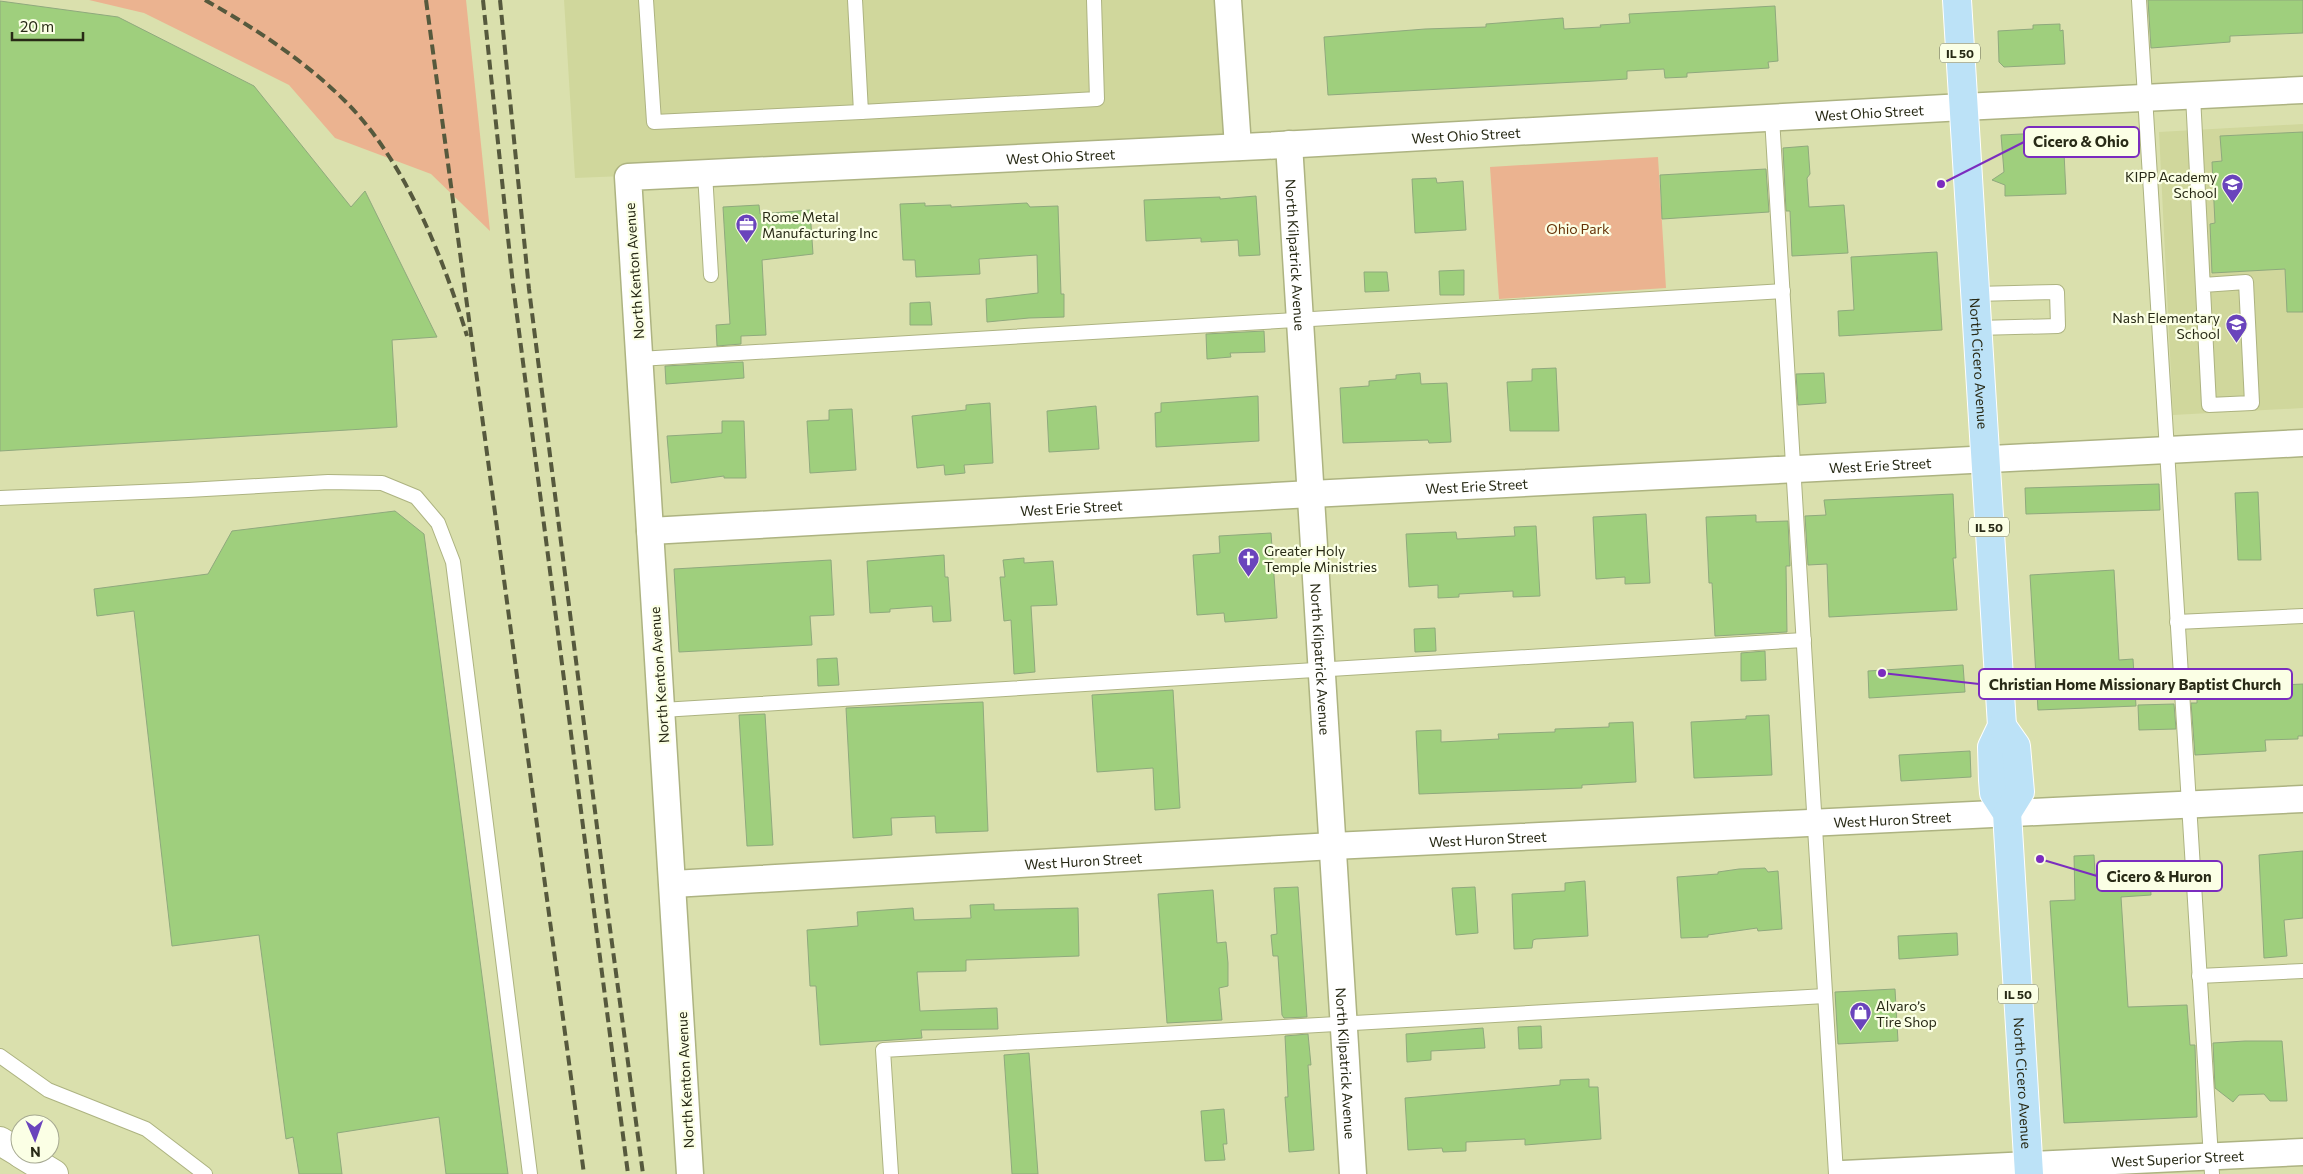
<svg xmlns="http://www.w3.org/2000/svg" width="2303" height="1174" font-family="Commissioner,sans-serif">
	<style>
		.built { fill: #d0d79c }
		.green { fill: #ebb390 }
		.building { fill: #9fcf7d; stroke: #8fa97d }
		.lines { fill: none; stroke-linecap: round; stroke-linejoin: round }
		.service-casing { stroke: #adb381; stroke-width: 16 }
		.minor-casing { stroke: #adb381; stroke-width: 29 }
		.tertiary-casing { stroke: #adb381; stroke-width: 30 }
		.primary-casing { stroke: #fff; stroke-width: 30 }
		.service { stroke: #fff; stroke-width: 14 }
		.minor { stroke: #fff; stroke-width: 26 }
		.tertiary { stroke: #fff; stroke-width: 28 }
		.primary { stroke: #bce2f7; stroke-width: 28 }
		.rail { stroke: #56593d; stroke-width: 4; stroke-dasharray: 10 5; stroke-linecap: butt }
		.labels { text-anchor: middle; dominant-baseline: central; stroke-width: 4.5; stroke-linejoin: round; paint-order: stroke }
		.shield { fill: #fbffe5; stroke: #676a54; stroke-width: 1 }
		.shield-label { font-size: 12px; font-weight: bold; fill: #282a16 }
		.street-label { font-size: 14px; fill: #282a16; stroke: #fbffe5 }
		.poi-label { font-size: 14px; fill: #282a16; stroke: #fbffe5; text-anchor: start }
		.park-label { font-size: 14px; fill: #653106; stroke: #fbffe5 }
		.leader { fill: none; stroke: #7b2cbf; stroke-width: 2 }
		.callout-dot { fill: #7b2cbf; stroke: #fbffe5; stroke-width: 2 }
		.callout { fill: #fbffe5; stroke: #7b2cbf; stroke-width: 2 }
		.callout-label { font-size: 15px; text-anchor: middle; font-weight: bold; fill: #282a16 }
	</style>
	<rect width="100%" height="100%" fill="#dae0ad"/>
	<g class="built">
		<path d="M564 0H1216L1225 136 697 173 575 178Z"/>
		<path d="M2303 124V408L2173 415 2159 132Z"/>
	</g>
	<g class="green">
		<path d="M89 0H466L490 231 431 174 335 138 289 85 144 13Z"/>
		<path d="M1658 157 1666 288 1499 299 1490 167Z"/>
	</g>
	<g class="building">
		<path d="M2148 0H2303V33L2230 36V42L2151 48Z"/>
		<path d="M0 1 118 17 254 86 351 207 365 191 437 337 392 340 397 427 0 451Z"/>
		<path d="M1775 6 1778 61 1768 62 1769 68 1687 73V77L1665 78 1664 69 1627 71V79L1595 81 1328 95 1324 37 1425 29 1486 27V24L1563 18 1564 29 1601 27 1600 25 1630 23 1629 14Z"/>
		<path d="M2060 24V31L2063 30 2065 64 2004 67 1999 62 1998 31 2033 29V25Z"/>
		<path d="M2063 132 2066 194 2005 196V185L1992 180 2004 172 2001 135Z"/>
		<path d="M2303 132V312H2287L2285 269 2212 273 2210 224 2215 223 2212 162 2222 161 2220 136Z"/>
		<path d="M1808 146 1810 174 1807 178 1809 207 1844 205 1848 253 1792 256 1790 211H1786L1783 148Z"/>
		<path d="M1766 169 1769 212 1662 219 1660 175Z"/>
		<path d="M1436 178 1437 183 1463 181 1466 230 1415 233 1412 179Z"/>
		<path d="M1256 196 1260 255 1239 256 1238 240 1201 242V238L1146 241 1144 200 1220 197V199Z"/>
		<path d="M925 203V206L951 205V207L1027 203 1030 207 1058 206 1061 294H1064V317L1029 318 987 322 986 299 1038 293 1037 255 979 259 980 274 916 277 915 260H903L900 204Z"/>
		<path d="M759 205 760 214 810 210 813 254 762 260 766 335 741 336V344L717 346 716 325 730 324 723 207Z"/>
		<path d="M1937 252 1942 330 1839 336 1838 311 1854 310 1851 257Z"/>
		<path d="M1464 270V295H1440L1439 271Z"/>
		<path d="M1364 272H1387L1389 291 1365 292Z"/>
		<path d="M930 302 932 325H910V303Z"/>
		<path d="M1264 331 1265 352 1230 353 1231 357 1207 359 1206 334Z"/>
		<path d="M743 362 744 378 666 384 665 366Z"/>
		<path d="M1556 368 1559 431H1510L1507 382 1532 381V369Z"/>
		<path d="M1420 373 1421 384 1447 383 1451 442 1429 443 1428 440 1343 443 1340 388 1369 386V381L1396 379V375Z"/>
		<path d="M1824 373 1826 403 1798 405 1796 374Z"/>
		<path d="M1258 396 1259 441 1156 447 1155 413 1161 412V403Z"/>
		<path d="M990 403 993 463 964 465 965 473 945 475 944 465 917 468 912 416 966 410V405Z"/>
		<path d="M1096 406 1099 449 1049 452 1047 411Z"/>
		<path d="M852 409 856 470 810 473 807 421 829 420V410Z"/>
		<path d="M722 421H744L746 478H724V476L671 483 667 436 722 433Z"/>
		<path d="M2159 484 2160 510 2026 514 2025 488Z"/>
		<path d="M2258 492 2261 560H2238L2235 493Z"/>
		<path d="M1953 494 1956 558H1953L1957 610 1829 617 1827 564 1808 565 1805 516 1826 515 1824 500Z"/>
		<path d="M395 511 424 534 508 1174H446L439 1117 337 1133 342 1174H299L293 1137 286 1139 259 935 172 946 134 611 97 616 94 589 208 574 232 531Z"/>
		<path d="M1646 514 1650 583 1625 584V577L1596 579 1593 517Z"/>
		<path d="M1756 515V522L1788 521 1790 566H1786L1787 632 1715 636 1712 583H1709L1706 517Z"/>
		<path d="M1536 526 1540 596 1513 597V591L1459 594V597L1438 598V585L1409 587 1406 534 1456 532 1457 539 1515 536 1514 527Z"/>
		<path d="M1271 533 1277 618 1225 622 1224 613 1197 615 1193 555 1220 553 1219 536Z"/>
		<path d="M944 555 945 577H948L951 621 933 622 932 606 890 609V612L870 613 867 561Z"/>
		<path d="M1024 558V563L1053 561 1057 605 1031 606 1035 672 1014 674 1011 620 1004 621 1000 577H1005L1003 560Z"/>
		<path d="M831 560 834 615 810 616 812 645 679 652 674 569Z"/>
		<path d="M2114 570 2119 660 2133 659 2136 706 2038 710 2030 575Z"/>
		<path d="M1435 628 1436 651 1415 652 1414 629Z"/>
		<path d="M1765 651 1766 680 1741 681V653Z"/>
		<path d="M837 658 839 685 818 686 817 659Z"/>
		<path d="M1963 665 1965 692 1869 698 1868 671Z"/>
		<path d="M2261 678 2262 686 2303 684V736H2298V739L2265 740 2266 751 2195 755 2191 703H2197V687H2235V680Z"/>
		<path d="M1173 690 1180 808 1155 810 1153 768 1097 772 1092 695Z"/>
		<path d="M983 702 988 831 936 833 935 816 891 818 892 835 853 838 846 708Z"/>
		<path d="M2174 704 2176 729 2139 730 2138 705Z"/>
		<path d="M765 714 773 845 747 846 739 715Z"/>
		<path d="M1769 715 1772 775 1694 778 1691 722 1746 719V716Z"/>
		<path d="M1633 722 1636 782 1582 785V788L1419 794 1416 731 1441 730V742L1499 739 1498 734 1555 732V729L1609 727V723Z"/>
		<path d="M1970 751 1971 777 1901 781 1899 755Z"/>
		<path d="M2303 851V918L2284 920 2287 956 2264 958 2259 855Z"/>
		<path d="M2094 855 2095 874 2150 871 2151 895 2121 897 2128 1007 2187 1005 2190 1045H2195L2197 1117 2064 1123 2050 901 2075 900 2074 856Z"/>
		<path d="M1765 868 1768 872 1778 871 1782 929 1758 931 1757 928 1708 935V937L1681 938 1677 877 1718 874V872L1739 869Z"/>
		<path d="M1585 881 1588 936 1536 939 1533 940 1532 948 1514 949 1512 894 1565 891V883Z"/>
		<path d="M1298 887 1307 1017 1284 1018 1282 1015 1278 956H1273L1271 935 1277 934 1274 888Z"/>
		<path d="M1475 887 1478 933 1456 935 1452 888Z"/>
		<path d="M1213 890 1217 943 1226 942 1228 963V986L1219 988 1222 1020 1167 1023 1158 894Z"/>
		<path d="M994 904V910L1078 908 1079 956 966 960V971L917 972 920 1011 997 1008 998 1029 921 1030 922 1038 820 1045 816 986H810L807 930 858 926 857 912 913 908 914 920 971 918 970 905Z"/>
		<path d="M1957 933 1958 955 1899 959 1898 936Z"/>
		<path d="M1895 989 1898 1041 1838 1044 1835 992Z"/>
		<path d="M1541 1026 1542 1048 1519 1049 1518 1027Z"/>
		<path d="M1483 1028 1485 1048 1431 1051V1060L1407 1062 1406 1034Z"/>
		<path d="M1308 1034 1311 1065H1308L1314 1150 1289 1152 1285 1097H1288L1285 1036Z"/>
		<path d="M2245 1041H2282L2287 1101H2270L2264 1094 2239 1095 2233 1102 2215 1088 2213 1043Z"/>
		<path d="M1029 1053 1038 1174H1012L1004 1055Z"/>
		<path d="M1589 1079V1087H1598L1601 1139 1525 1145V1139L1466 1142V1151L1443 1152 1442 1148 1408 1150 1405 1098 1560 1085V1080Z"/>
		<path d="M1224 1109 1227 1144H1223L1225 1160 1205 1161 1201 1111Z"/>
	</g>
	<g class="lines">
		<defs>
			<g id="service">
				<path d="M646 0 654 122 861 112"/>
				<path d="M855 0 861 112 1097 99 1094 0"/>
				<path d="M2139 0 2212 1174"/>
				<path d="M2193 96C2199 199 2204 302 2209 405L2252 403 2246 282 2203 285"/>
				<path d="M1772 118 1836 1174"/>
				<path d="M705 173 711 275"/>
				<path d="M1975 294 2057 292 2058 326 1977 328"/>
				<path d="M639 359 1783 291"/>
				<path d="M0 498 188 490 328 482 382 483 416 497 438 523 453 562 530 1174"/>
				<path d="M2177 622 2303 616"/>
				<path d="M662 710 1804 640"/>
				<path d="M2199 976 2303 971"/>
				<path d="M0 1056 48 1090 146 1129 205 1174"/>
				<path d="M891 1174 883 1050 1825 996"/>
			</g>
			<g id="minor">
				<path d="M1228 0 1238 147"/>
				<path id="s1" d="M1289 144 1353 1174"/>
				<path id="s2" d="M650 531 1311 494 2303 443"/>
				<path id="s3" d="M673 884 1333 846 2303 799"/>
				<path id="s4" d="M690 1174 628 177 1263 146 1963 107 2303 90"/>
				<path id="s5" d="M1843 1174 2303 1152"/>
			</g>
			<g id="tertiary">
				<path d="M0 1141 20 1153"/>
				<path d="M21 1154 54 1174"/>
			</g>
			<g id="primary">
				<path id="s6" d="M1957 0 2002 726 1992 747 1993 780 1994 793 2007 813 2029 1174"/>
				<path d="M2002 726 2016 746 2020 792 2007 813"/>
			</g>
		</defs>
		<use href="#service" class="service-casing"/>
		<use href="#minor" class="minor-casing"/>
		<use href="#tertiary" class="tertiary-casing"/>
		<use href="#primary" class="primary-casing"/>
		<use href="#service" class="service"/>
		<use href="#minor" class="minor"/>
		<use href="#tertiary" class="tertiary"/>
		<use href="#primary" class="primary"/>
		<g class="rail">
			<path d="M205 0C255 28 305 61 346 102 405 161 443 257 467 336"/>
			<path d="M426 0 584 1174"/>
			<path d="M483 0 513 285 628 1174"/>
			<path d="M500 0 529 289 607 906 643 1174"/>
		</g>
	</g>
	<defs>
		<symbol id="school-pin" viewBox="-11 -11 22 30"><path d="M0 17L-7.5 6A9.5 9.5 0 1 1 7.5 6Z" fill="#6a44bc" stroke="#fbffe5"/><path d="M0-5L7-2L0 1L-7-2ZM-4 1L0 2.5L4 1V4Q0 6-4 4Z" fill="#fff"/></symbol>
		<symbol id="office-pin" viewBox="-11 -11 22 30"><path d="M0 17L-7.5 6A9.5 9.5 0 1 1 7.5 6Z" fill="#6a44bc" stroke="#fbffe5"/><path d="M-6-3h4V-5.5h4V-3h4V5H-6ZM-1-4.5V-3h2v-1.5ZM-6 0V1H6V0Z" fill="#fff"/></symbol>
		<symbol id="church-pin" viewBox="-11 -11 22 30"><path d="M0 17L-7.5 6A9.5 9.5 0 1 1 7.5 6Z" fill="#6a44bc" stroke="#fbffe5"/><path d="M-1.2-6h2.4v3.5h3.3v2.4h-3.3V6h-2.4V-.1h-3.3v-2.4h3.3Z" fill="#fff"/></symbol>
		<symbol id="shop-pin" viewBox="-11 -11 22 30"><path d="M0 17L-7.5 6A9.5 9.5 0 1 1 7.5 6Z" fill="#6a44bc" stroke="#fbffe5"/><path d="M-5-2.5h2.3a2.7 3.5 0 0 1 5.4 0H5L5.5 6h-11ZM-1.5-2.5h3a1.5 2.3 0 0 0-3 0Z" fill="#fff"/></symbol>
	</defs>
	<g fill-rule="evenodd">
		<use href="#school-pin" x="2220" y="172" width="25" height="34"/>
		<use href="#office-pin" x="734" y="212" width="25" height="34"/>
		<use href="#school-pin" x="2224" y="312" width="25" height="34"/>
		<use href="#church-pin" x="1236" y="546" width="25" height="34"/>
		<use href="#shop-pin" x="1848" y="1000" width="25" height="34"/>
	</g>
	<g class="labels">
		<g class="shield">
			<rect x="1940" y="43.5" width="40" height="19" rx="4"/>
			<rect x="1969" y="517.5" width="40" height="19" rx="4"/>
			<rect x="1998" y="984.5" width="40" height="19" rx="4"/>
		</g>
		<g class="shield-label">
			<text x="1960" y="53">IL 50</text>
			<text x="1989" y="527">IL 50</text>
			<text x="2018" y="994">IL 50</text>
		</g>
		<g class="street-label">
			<text stroke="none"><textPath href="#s4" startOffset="2242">West Ohio Street</textPath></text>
			<text stroke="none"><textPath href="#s4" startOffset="1838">West Ohio Street</textPath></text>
			<text stroke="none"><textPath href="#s4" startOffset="1432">West Ohio Street</textPath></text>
			<text stroke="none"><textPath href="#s1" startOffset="111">North Kilpatrick Avenue</textPath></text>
			<text transform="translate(634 271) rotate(-94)">North Kenton Avenue</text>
			<text stroke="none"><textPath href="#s6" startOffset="364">North Cicero Avenue</textPath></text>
			<text stroke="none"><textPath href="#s2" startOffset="1232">West Erie Street</textPath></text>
			<text stroke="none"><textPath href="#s2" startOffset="828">West Erie Street</textPath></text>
			<text stroke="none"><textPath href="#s2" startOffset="422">West Erie Street</textPath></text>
			<text stroke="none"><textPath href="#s1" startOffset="516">North Kilpatrick Avenue</textPath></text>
			<text transform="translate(659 675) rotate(-94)">North Kenton Avenue</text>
			<text stroke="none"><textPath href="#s3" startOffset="1221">West Huron Street</textPath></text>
			<text stroke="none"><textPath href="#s3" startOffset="816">West Huron Street</textPath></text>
			<text stroke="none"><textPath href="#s3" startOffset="411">West Huron Street</textPath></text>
			<text stroke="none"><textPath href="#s1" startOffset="921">North Kilpatrick Avenue</textPath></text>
			<text transform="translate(685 1080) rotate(-93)">North Kenton Avenue</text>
			<text stroke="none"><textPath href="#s6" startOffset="1091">North Cicero Avenue</textPath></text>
			<text stroke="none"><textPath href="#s5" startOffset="335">West Superior Street</textPath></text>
		</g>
		<g class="poi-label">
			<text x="2217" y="176" text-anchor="end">KIPP Academy<tspan x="2217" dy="16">School</tspan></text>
			<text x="762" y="216">Rome Metal<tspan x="762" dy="16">Manufacturing Inc</tspan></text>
			<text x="2220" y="317" text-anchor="end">Nash Elementary<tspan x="2220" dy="16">School</tspan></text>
			<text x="1264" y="550">Greater Holy<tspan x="1264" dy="16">Temple Ministries</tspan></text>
			<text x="1876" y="1005">Alvaro’s<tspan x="1876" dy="16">Tire Shop</tspan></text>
		</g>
		<g class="park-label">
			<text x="1578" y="228">Ohio Park</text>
		</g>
	</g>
	<path class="leader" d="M1941 184L2024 142M1882 673L1979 684M2040 859L2097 876"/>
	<g class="callout-dot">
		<circle cx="1941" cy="184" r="5"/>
		<circle cx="1882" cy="673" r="5"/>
		<circle cx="2040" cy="859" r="5"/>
	</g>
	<g class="callout">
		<rect x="2024" y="127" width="115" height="30" rx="5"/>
		<rect x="1979" y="669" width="313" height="30" rx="5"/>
		<rect x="2097" y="861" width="125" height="30" rx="5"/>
	</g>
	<g class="callout-label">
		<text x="2081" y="147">Cicero &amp; Ohio</text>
		<text x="2135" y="690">Christian Home Missionary Baptist Church</text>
		<text x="2159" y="882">Cicero &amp; Huron</text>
	</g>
	<g transform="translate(35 1139) rotate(178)"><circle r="24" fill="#fbffe5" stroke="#a7aa92"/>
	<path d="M0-4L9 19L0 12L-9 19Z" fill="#6a44bc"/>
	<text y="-8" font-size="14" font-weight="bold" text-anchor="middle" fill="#282a16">N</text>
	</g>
	<path d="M12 32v8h71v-8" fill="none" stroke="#282a16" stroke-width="2.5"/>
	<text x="20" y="32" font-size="15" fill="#282a16" stroke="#fbffe5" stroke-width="4" paint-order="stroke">20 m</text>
</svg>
